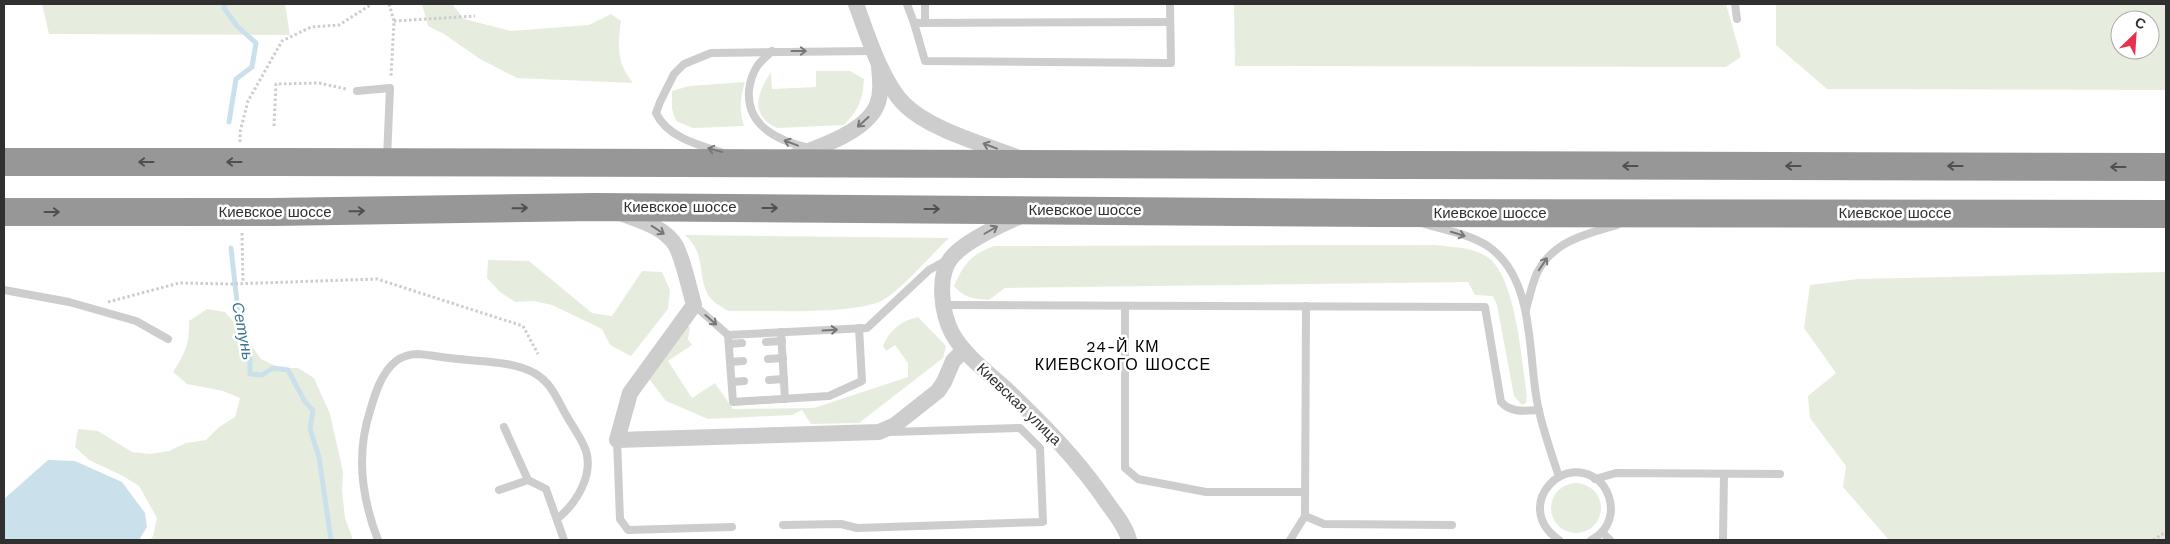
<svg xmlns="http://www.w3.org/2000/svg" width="2170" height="544" font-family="'Work Sans',sans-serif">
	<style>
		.green { fill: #e7edde; fill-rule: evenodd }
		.water { fill: #cae1ec }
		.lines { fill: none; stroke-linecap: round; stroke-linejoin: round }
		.stream { stroke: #cae1ec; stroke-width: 5 }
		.path { stroke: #cdcdcd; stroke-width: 3; stroke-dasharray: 2.5 2.5; stroke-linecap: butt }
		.lane { stroke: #cdcdcd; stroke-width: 8 }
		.street { stroke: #cdcdcd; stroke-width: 16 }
		.highway { stroke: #979797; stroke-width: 28 }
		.highway-bridge { stroke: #979797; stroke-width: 28 }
		.oneway { stroke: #777 }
		.oneway2 { stroke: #4f4f4f }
		.labels { text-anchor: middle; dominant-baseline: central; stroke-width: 5; stroke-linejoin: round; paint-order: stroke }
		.street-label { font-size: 15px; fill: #303030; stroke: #fff }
		.water-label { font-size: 16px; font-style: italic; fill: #3d7893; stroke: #fff }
		.neighbourhood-label { font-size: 16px; letter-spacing: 1px; fill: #000; stroke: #fff }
	</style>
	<rect width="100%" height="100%" fill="#fff"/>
	<g class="green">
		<path d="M42 4H285L290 35 49 34Z"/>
		<path d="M422 4H452L464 19 511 31 589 25 611 14 621 21C618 46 616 62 633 83L517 78 480 59 444 34 428 26Z"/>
		<path d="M1234 4H1726L1741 57 1726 67 1235 66Z"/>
		<path d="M1776 4H2166V90L1827 89 1776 45ZM2120 20H2150V50H2120Z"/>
		<path d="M816 71H850L864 79C862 102 859 109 844 125L777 128C749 115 757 93 771 72L772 89 816 87Z"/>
		<path d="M745 82C740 98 739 109 744 126L693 128 676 121 672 109V91L689 86Z"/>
		<path d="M685 235 949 238C931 255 905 286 885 299 857 316 764 310 728 311 721 306 711 302 707 293 697 271 706 254 685 235Z"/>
		<path d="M1434 245C1452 247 1476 247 1490 259 1516 281 1522 362 1527 396L1526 403 1522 405 1514 396 1497 305 1493 296 1475 295 1468 282 1005 288 989 300C974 299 964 298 954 286 964 264 970 255 994 246Z"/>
		<path d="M488 260 529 261 592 313 612 316 642 271 662 272 670 290 668 309 631 356 610 345 602 329 552 305 534 301 515 302 500 292 487 278Z"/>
		<path d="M2166 272V540H1889L1843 487 1846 466 1810 418 1808 396 1836 373 1804 328 1810 285 1858 279Z"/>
		<path d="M207 309 225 312 238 327 261 359 279 368H298L314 378 330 414 343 472 342 490 345 518 353 540H150L153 536 157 518 139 486 123 476 89 460 75 447 78 429 98 431 132 452 150 454 169 451 186 443 206 440 219 427 235 417 240 398 223 391 187 384 173 372C185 353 190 344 189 321Z"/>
		<path d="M918 317 946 346 943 358 859 423 811 424 802 410 792 415 708 419 666 401 644 372 684 326 690 327 688 339 692 345 668 361 692 398 715 383 733 409 814 408 908 377V363L895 345 886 351 883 346C890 329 901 321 918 317Z"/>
		<circle cx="1576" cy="508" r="25"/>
	</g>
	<path class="water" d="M48 460 75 461 122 482 145 513 147 527 139 540H4V499Z"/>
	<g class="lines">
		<g class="stream">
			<path d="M225 4 224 8 237 26 256 43 252 67 236 79 229 122"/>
			<path d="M231 248 239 320 250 352V374L262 375 273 368 288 370 305 402 313 410 310 429 319 457 331 540"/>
		</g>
		<g class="path">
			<path d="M389 4 394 21 391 77"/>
			<path d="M394 21 475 16"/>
			<path d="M274 126 276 84 319 83 346 89"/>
			<path d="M240 142V132L248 101 282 41 311 27 339 25 372 4"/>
			<path d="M242 233 243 283"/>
			<path d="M108 302 179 283 231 284 377 279 523 326 538 354"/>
			<path d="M2153 540 2166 532"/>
		</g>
		<g class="lane">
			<path d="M907 4 914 23 1170 22"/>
			<path d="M925 4V23"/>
			<path d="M1735 4 1737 19"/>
			<path d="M914 23 925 61 1171 63 1170 4"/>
			<path d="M772 51C767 56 762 60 758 65 753 72 750 82 749 90 746 127 779 141 809 148"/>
			<path d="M357 91 390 88 387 158"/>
			<path d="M721 152C698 145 667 137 656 113L660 102 674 74 684 64 711 53 873 51"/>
			<path d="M1425 224C1447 231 1475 235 1493 250 1537 286 1527 361 1539 411 1544 433 1552 455 1559 477"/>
			<path d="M4 290 69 302 136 321 168 339"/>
			<path d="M694 305 728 335 867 328 929 270 947 260"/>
			<path d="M944 305 1485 307 1501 402C1511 413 1524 411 1539 410"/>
			<path d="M1125 306V468L1138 479 1206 492H1305"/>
			<path d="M1306 306 1305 516 1324 524 1452 525"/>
			<path d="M1526 310C1529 298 1532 284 1537 273 1553 241 1586 234 1617 225"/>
			<path d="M781 332 785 399"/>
			<path d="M728 335 733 402 829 396 862 381 859 328"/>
			<path d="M766 342 782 341"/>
			<path d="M729 344 742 343"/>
			<path d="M768 359 783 358"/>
			<path d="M730 362 743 361"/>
			<path d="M769 380 784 379"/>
			<path d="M732 382 744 381"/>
			<path d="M504 427 528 480 546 489 564 540"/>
			<path d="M617 440 620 519 628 530 732 527"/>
			<path d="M1595 479 1616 473 1780 474"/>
			<path d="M499 490 528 480"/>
			<path d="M783 525 841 524 857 528 1043 522 1040 448 1020 428 891 432"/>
			<path d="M1602 532 1610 540"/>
			<path d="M378 540C362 499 356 454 370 411 375 394 381 373 396 361 401 357 410 354 417 354 431 355 445 358 459 359 483 362 514 361 536 374 551 383 557 399 565 413 571 424 579 435 584 446 596 472 577 503 557 519"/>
			<path d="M1290 540 1305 516"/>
			<path d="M1559 540C1510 506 1567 446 1603 485 1608 492 1611 501 1611 510 1610 524 1603 534 1591 540"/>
			<path d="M1723 540 1724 474"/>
		</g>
		<g class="street">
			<path d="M856 4C867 34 882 82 904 104 930 130 984 144 1019 158"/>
			<path d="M793 157C819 147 866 132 877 105 882 93 880 79 879 66"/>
			<path d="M620 213C639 220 665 227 676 246 684 262 689 288 694 305L630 393 617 440 879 432 895 425 938 391 944 382 953 361 964 350"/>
			<path d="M1024 215C1005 222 964 242 952 257 936 275 942 314 952 333 964 355 987 372 1005 388 1043 424 1079 461 1108 504 1116 515 1126 527 1129 540"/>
		</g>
		<g class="highway">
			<path d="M4 162H195"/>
			<path d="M274 162 2166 167"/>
			<path d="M4 212H195"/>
			<path d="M273 212 596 207 1377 213 2166 214"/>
		</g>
		<g class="highway-bridge">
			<path d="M195 162H274"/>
			<path d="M195 212H273"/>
		</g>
	</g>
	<defs><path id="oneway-shaft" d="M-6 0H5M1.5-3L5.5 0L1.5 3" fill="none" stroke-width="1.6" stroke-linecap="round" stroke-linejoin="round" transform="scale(1.25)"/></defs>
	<g class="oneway">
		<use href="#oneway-shaft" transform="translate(799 51)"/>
		<use href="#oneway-shaft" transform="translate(863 122) rotate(138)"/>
		<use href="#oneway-shaft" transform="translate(791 143) rotate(-159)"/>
		<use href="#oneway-shaft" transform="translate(990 146) rotate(-159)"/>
		<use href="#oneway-shaft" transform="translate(715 150) rotate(-164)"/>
		<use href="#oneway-shaft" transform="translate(658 230) rotate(33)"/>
		<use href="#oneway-shaft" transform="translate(991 230) rotate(-30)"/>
		<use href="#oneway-shaft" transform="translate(1458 234) rotate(17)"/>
		<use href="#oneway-shaft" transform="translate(1543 264) rotate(-56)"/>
		<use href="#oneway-shaft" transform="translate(711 320) rotate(41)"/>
		<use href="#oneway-shaft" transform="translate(830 330) rotate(-3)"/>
	</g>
	<g class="oneway2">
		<use href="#oneway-shaft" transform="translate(146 162) rotate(-180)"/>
		<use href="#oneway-shaft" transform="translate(234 162) rotate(-180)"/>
		<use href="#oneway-shaft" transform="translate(1630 166) rotate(-180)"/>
		<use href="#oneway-shaft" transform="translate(1793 166) rotate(-180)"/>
		<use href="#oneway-shaft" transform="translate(1955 166) rotate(-180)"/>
		<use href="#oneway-shaft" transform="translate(2118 167) rotate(-180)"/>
		<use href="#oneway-shaft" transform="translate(520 208) rotate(-1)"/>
		<use href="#oneway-shaft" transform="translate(770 208)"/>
		<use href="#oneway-shaft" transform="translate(932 209)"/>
		<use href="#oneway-shaft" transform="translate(357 211) rotate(-1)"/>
		<use href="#oneway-shaft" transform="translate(52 212)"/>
	</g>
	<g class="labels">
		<g class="street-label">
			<text x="680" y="207">Киевское шоссе</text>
			<text x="1085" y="210">Киевское шоссе</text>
			<text x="275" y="212">Киевское шоссе</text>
			<text x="1490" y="213">Киевское шоссе</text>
			<text x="1895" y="213">Киевское шоссе</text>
			<text transform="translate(1019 404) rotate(44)">Киевская улица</text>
		</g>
		<g class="water-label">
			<text transform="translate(243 331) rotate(79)">Сетунь</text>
		</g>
		<g class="neighbourhood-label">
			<text x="1123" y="346">24-Й КМ<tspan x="1123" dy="18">КИЕВСКОГО ШОССЕ</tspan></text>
		</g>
	</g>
	<rect width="2170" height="544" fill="none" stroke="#303030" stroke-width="10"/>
	<g transform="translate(2135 35) rotate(25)"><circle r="24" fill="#ffffff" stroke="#acacac"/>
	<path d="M0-4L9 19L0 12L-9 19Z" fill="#e6324d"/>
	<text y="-8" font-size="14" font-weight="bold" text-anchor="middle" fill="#303030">С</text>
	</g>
</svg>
